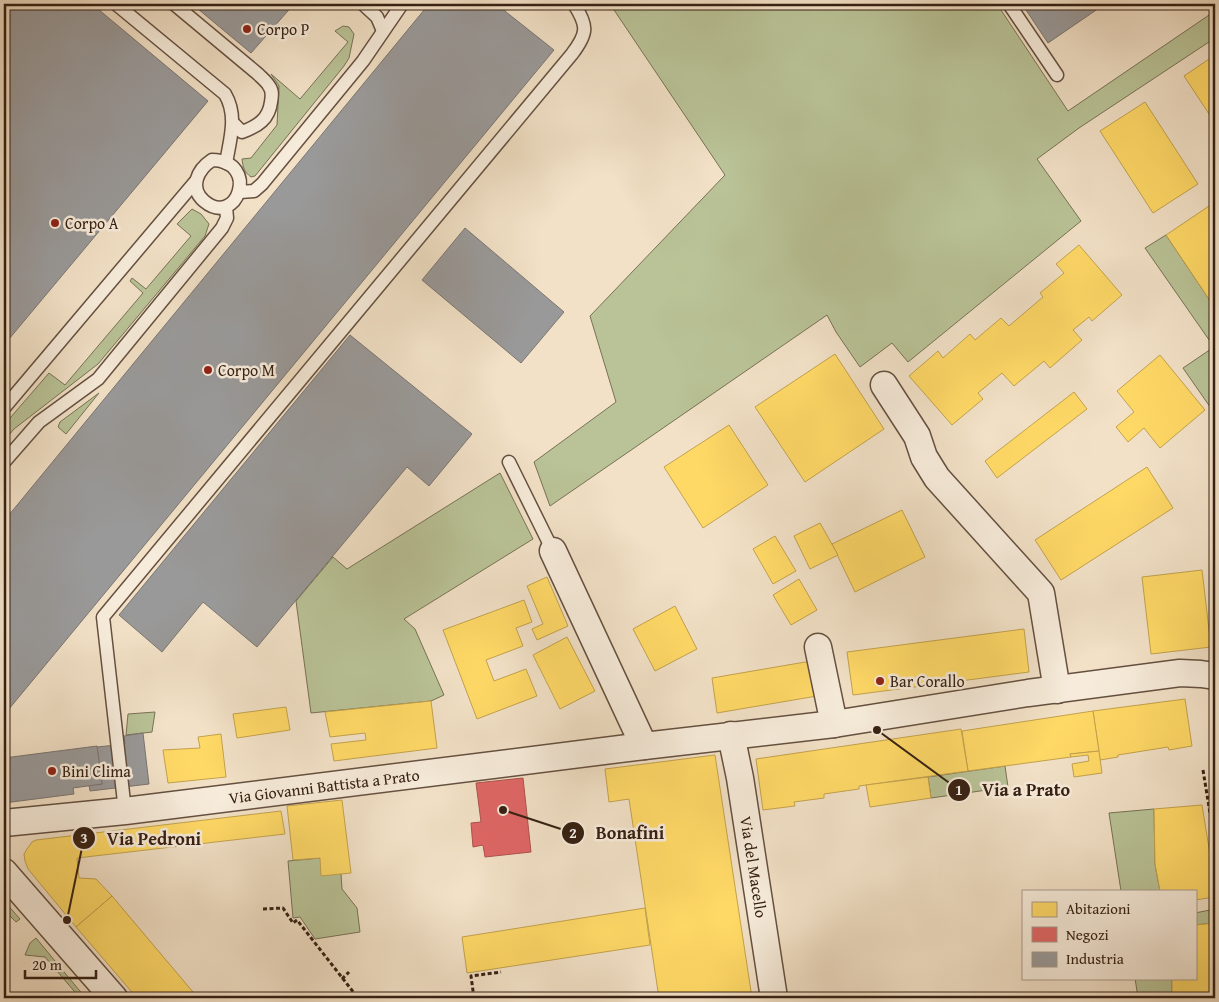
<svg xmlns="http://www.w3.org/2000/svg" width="1219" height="1002" font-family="'Gentium Book Plus',serif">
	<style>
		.green { fill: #b9c397; stroke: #787255 }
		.homes { fill: #ffd966; stroke: #c3a24d }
		.shops { fill: #e06666; stroke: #ad514d }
		.industry { fill: #999; stroke: #7b7571 }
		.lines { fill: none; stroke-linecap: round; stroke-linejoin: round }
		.lane-casing { stroke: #655040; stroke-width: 15 }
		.street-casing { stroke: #655040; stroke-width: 29 }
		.path { stroke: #362013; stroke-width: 3; stroke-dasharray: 4 2.5; stroke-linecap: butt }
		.lane { stroke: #f7ecdb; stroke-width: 12 }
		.street { stroke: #f7ecdb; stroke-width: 26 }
		.poi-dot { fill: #8f2418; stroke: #f7ecdb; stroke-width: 2 }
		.labels { text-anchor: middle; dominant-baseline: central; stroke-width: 5; stroke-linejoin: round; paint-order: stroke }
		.poi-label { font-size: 16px; fill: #362013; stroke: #f7ecdb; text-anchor: start }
		.street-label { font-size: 16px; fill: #362013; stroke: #f7ecdb }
		.leader { fill: none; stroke: #362013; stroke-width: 2 }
		.callout-dot { fill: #362013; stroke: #f7ecdb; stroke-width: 2 }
		.mark-label { font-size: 15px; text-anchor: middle; font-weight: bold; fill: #fff }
		.callout-label { font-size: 18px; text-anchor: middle; font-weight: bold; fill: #362013; stroke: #f7ecdb; stroke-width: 5; stroke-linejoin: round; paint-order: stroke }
	</style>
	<rect width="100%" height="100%" fill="#f2e1c7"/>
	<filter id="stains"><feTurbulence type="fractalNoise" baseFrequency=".004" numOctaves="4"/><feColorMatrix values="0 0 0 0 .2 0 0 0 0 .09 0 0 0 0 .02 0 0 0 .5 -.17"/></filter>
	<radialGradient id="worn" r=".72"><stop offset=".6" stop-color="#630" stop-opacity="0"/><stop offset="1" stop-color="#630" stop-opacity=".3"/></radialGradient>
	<g class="green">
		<path d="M610 4H997L1068 111 1215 11V38L1079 128 1037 159 1081 221 908 362 892 343 860 367 836 332 827 315 550 506 534 462 616 402 590 316 725 175Z"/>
		<path d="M343 26 349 27 354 34 349 58 344 66 255 176 251 177C244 172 243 167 242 159L251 158 277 125 279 86 271 74 300 99 348 42 335 31Z"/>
		<path d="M192 209 201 214 209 224 205 236 98 364 14 429 4 441V425L49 373 65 385 143 293 130 281 132 278 146 289 191 236 177 224Z"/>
		<path d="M1166 235 1215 308V414L1183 368 1214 347 1145 248Z"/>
		<path d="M99 393 66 434 58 427 60 422Z"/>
		<path d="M500 473 533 539 404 619 415 629 444 695 431 701 311 713 296 601 333 557 347 569Z"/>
		<path d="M155 712 152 732 126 735 128 714Z"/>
		<path d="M1005 766 1008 787 931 798 928 777Z"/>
		<path d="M1154 809 1155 864 1160 891H1121L1109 813Z"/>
		<path d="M320 858 341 874 342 889 357 908 360 932 315 939 300 917 293 918 288 861Z"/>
		<path d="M4 901 20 919 16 922 4 910Z"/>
		<path d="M1215 909V923L1195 925V913Z"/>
		<path d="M36 938 79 990 86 998H80L45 957 25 955 30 943Z"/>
		<path d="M1135 978H1172V998H1138Z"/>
	</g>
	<g class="homes">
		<path d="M1215 55V123L1184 76Z"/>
		<path d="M1145 102 1198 184 1153 213 1100 131Z"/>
		<path d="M1212 204 1215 208V308L1166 235Z"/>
		<path d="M1079 245 1122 295 1092 321 1089 317 1073 330 1082 340 1050 368 1044 361 1014 386 1002 373 978 393 983 399 952 425 909 376 938 351 943 358 970 334 975 340 1001 318 1009 326 1043 297 1040 293 1064 273 1056 264Z"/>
		<path d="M835 354 884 429 805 482 755 407Z"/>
		<path d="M1160 355 1205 410 1160 448 1144 428 1128 442 1116 427 1134 412 1117 391Z"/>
		<path d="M1074 392 1087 409 997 478 985 461Z"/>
		<path d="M729 425 768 485 703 528 664 467Z"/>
		<path d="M1147 467 1173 508 1061 580 1035 540Z"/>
		<path d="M902 510 925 557 855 592 832 544Z"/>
		<path d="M820 523 838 555 810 569 794 536Z"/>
		<path d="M775 536 796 571 773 584 753 549Z"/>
		<path d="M1202 570 1211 647 1151 654 1142 577Z"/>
		<path d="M547 577 568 626 537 640 532 629 543 624 527 586Z"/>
		<path d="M799 579 817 610 791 625 773 595Z"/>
		<path d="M524 600 532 622 516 628 523 646 486 660 494 681 526 669 537 696 477 719 443 630Z"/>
		<path d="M675 606 697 649 655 671 633 629Z"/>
		<path d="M1024 629 1029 672 853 695 847 652Z"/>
		<path d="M567 637 595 691 560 709 533 655Z"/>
		<path d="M811 661 817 696 717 713 712 678Z"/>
		<path d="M1185 699 1192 746 1169 750 1168 747 1118 755V757L1100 760 1093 711Z"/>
		<path d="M431 701 437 748 334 761 331 744 366 740 365 733 330 737 325 712Z"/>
		<path d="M286 707 290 730 237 738 233 714Z"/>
		<path d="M1093 711 1099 751 1070 754 1071 757 968 771 962 731Z"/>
		<path d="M961 729 968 771 859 786V789L824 794V798L794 802 795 806 763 810 756 759Z"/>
		<path d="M221 734 226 777 168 783 163 750 200 748 198 737Z"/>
		<path d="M1099 751 1102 773 1074 777 1072 764 1089 761 1088 755 1071 757 1070 754Z"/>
		<path d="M715 755 752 998H659L629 799 609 802 605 769Z"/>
		<path d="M928 777 931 798 870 807 866 785Z"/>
		<path d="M342 800 351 873 321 876 320 858 293 860 287 806Z"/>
		<path d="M1202 805 1215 885V897L1195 900V891H1160L1155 864 1154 809Z"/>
		<path d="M281 811 285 834 77 858 79 878 96 879 112 896 76 927 28 869 25 861 24 854 27 849 32 842 36 840Z"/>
		<path d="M112 896 198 998H137L76 927Z"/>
		<path d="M645 908 650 945 467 973 462 937Z"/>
		<path d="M1215 923V998H1172V978H1195V925Z"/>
	</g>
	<path class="shops" d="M523 778 531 852 485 857 483 845 473 847 471 823 481 822 476 783Z"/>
	<g class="industry">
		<path d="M4 4H92L208 101 4 345Z"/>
		<path d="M192 4H294L251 53Z"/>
		<path d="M429 4H496L554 50 4 715V521Z"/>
		<path d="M1022 4H1105L1048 43Z"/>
		<path d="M465 228 564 312 521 363 422 280Z"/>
		<path d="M350 335 472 434 429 486 407 467 257 647 203 602 162 652 119 615Z"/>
		<path d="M143 733 149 784 90 791 89 785 102 784 97 747 125 744 124 736Z"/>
		<path d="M97 746 102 784 73 788 74 794 4 803V758Z"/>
	</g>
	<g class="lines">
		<defs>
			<g id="lane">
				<path d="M116 4 225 94C238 116 230 139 226 163"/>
				<path d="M174 4 258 74C262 78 267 82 269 86 273 91 272 96 271 102 269 119 258 126 242 132L233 123"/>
				<path d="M363 4 377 17 383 31"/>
				<path d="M1009 4 1057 75"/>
				<path d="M212 160C261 161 237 229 204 201 189 188 197 170 212 160Z"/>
				<path d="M240 192 254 191 262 184 363 61 402 4"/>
				<path d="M4 408 195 182"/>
				<path d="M4 462 39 422 98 379 222 228 227 218 226 207"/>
				<path d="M509 462 553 551"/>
				<path d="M125 811 103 617 572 54C588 33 588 26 574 4"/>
			</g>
			<g id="street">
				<path d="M884 385 917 436 924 457 937 478 1041 593 1057 690"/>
				<path d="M553 551 644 746"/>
				<path d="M818 647 834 724"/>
				<path d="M731 735 740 778 774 998"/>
				<path d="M4 823 125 811 644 746 834 724 1028 693 1180 673 1201 674 1215 676"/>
				<path d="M4 872 114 998"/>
			</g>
		</defs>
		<use href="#lane" class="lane-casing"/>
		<use href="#street" class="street-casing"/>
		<g class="path">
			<path d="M1203 770 1215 844"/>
			<path d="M263 909 283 908 293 923 297 920 358 998"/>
			<path d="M342 979 349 972"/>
			<path d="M474 998 471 976 501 972"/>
		</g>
		<use href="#lane" class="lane"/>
		<use href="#street" class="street"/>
	</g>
	<g class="poi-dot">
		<circle cx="247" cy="29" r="5"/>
		<circle cx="55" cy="223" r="5"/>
		<circle cx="208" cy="370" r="5"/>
		<circle cx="880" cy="681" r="5"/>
		<circle cx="52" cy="771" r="5"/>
	</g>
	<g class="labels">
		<g class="poi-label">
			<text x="257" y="29">Corpo P</text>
			<text x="65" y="223">Corpo A</text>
			<text x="218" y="370">Corpo M</text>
			<text x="890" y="681">Bar Corallo</text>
			<text x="62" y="771">Bini Clima</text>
		</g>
		<g class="street-label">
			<text transform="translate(324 786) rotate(-7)">Via Giovanni Battista a Prato</text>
			<text transform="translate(754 867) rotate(81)">Via del Macello</text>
		</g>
	</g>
	<path class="leader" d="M877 730L959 790M503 810L573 833M67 920L84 838"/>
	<g class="callout-dot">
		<circle cx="877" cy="730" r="5"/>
		<circle cx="503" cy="810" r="5"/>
		<circle cx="67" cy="920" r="5"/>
		<circle cx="959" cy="790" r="12"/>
		<circle cx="573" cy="833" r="12"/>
		<circle cx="84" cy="838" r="12"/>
	</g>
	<g class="mark-label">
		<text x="959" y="795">1</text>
		<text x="573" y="838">2</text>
		<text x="84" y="843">3</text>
	</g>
	<g class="callout-label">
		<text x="1026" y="796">Via a Prato</text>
		<text x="630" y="839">Bonafini</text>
		<text x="154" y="845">Via Pedroni</text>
	</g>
	<rect width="1219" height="1002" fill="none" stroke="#f2e1c7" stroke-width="20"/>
	<rect x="5" y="5" width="1209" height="992" fill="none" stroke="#362013" stroke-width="2.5"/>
	<rect x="10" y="10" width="1199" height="982" fill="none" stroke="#362013"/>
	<rect x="1022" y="890" width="175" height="90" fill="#f7ecdb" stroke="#aa9a8b"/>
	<rect x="1032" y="902" width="25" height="15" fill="#ffd966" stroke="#aa9a8b"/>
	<text x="1066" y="914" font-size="15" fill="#362013">Abitazioni</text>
	<rect x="1032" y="927" width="25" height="15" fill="#e06666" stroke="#aa9a8b"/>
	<text x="1066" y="940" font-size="15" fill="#362013">Negozi</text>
	<rect x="1032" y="952" width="25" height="15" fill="#999999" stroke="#aa9a8b"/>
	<text x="1066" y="964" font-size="15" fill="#362013">Industria</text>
	<path d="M25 970v8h71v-8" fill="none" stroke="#362013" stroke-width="2.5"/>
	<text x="32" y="970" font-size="15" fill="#362013" stroke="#f7ecdb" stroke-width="4" paint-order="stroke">20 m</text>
	<rect width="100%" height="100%" filter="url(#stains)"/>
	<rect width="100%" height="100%" fill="url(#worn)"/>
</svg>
